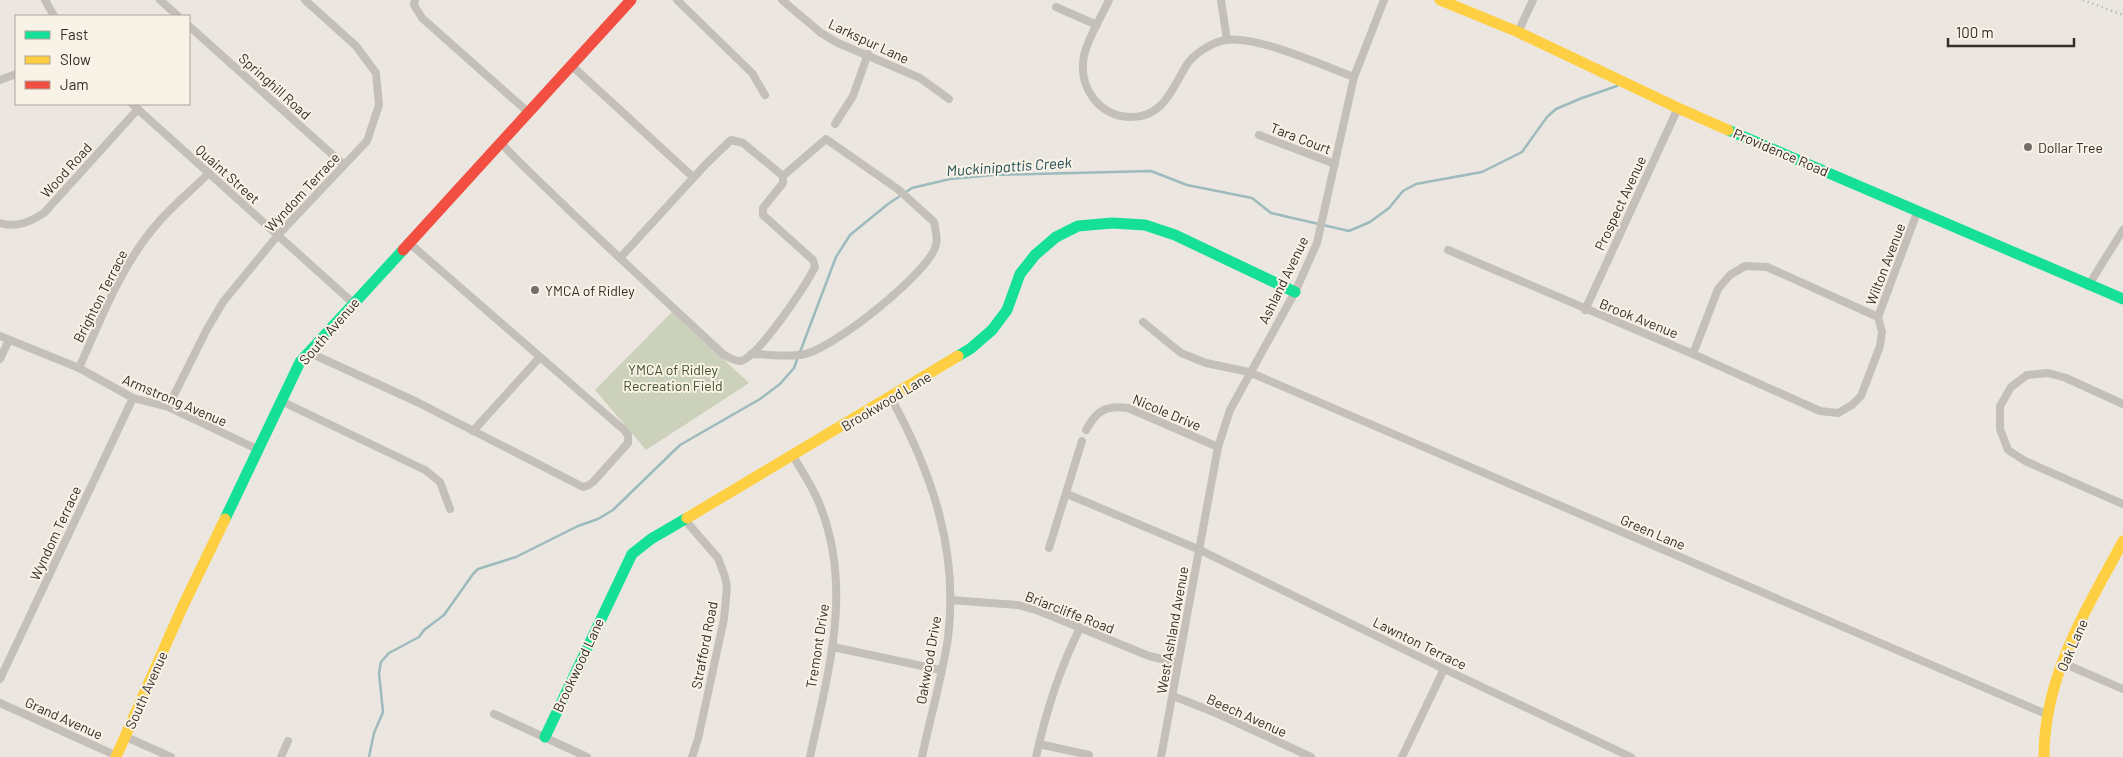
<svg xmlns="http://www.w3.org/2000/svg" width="2123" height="757" font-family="Barlow,sans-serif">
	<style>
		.green { fill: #cbd1ba }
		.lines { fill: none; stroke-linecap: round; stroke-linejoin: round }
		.stream { stroke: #9dbabc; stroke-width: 2.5 }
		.street { stroke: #c4bfb9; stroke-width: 8 }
		.fast { stroke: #16e098; stroke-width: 11 }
		.slow { stroke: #ffcf43; stroke-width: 11 }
		.jam { stroke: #f24e42; stroke-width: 11 }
		.rail { stroke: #aca8a3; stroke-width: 2.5; stroke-dasharray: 1 4; stroke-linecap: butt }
		.poi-dot { fill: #756e68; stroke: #f8f2e7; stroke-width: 2 }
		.labels { text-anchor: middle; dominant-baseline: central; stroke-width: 4; stroke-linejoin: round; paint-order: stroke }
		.street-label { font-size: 14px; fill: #352d27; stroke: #f8f2e7 }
		.poi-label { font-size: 14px; fill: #352d27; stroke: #f8f2e7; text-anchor: start }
		.park-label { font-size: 14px; fill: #41522c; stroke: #f8f2e7 }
		.water-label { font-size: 15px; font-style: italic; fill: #1f4c54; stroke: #f8f2e7 }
	</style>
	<rect width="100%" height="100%" fill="#ebe7e0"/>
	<path class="green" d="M672 312 749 383 646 450 595 390Z"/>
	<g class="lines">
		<g class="stream">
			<path d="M800 352 836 257 850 235 888 204 912 188 950 179 993 175 1151 171 1187 185 1252 198 1271 213 1349 231 1370 222 1389 208 1403 191 1416 184 1482 172 1522 152 1547 117 1556 109 1582 98 1617 86"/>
			<path d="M369 757 374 733 383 712 379 673 381 662 389 653 419 637 424 630 444 615 473 574 478 569 516 557 578 526 598 519 613 510 680 445 760 399 780 384 794 368 798 357"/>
		</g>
		<g class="street">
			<path d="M45 0 54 16"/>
			<path d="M160 0 178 16"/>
			<path d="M415 0 414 5 422 18 528 112"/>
			<path d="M677 0 752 73 765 95"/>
			<path d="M782 0 821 33 838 43 920 78 949 99"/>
			<path d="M1109 0C1101 18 1088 37 1084 56 1078 86 1098 116 1130 117 1163 118 1172 89 1186 66 1193 54 1212 42 1226 40 1256 35 1324 66 1354 77"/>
			<path d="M1221 0 1227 40"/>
			<path d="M1056 7 1097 25"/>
			<path d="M189 26 344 165"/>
			<path d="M1518 32 1533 0"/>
			<path d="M571 65 693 177"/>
			<path d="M0 80 16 74"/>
			<path d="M132 104 352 302"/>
			<path d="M835 124 853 96 868 54"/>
			<path d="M1259 135 1335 164"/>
			<path d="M500 142C523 167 549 190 573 214 623 261 673 308 723 354 728 357 735 362 741 361 759 356 806 285 815 267L813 260 763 215V208L783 183V176L743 143 731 140 706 164 620 258"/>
			<path d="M0 223C17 228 30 222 44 213L138 109"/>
			<path d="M1448 250 1693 354 1820 411 1838 413 1852 405 1861 396 1880 346 1882 332 1878 317 1918 210"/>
			<path d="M2088 286 2123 230"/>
			<path d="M1585 310 1678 108"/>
			<path d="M1143 322 1181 353 1206 363 1249 372 2046 714"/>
			<path d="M0 336 79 368 133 398 168 407 259 450"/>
			<path d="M308 352 417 402 583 487 589 485 594 481 628 443V435L624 430 408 242"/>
			<path d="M751 354C769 354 789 358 805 354 834 348 930 272 936 245 938 238 935 228 934 222L899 190 826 139 783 176"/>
			<path d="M1693 354 1718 289 1730 275 1745 266 1767 267 1878 317"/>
			<path d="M0 359 9 340"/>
			<path d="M79 368C101 319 121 265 157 224 172 206 192 190 209 173"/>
			<path d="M891 398C932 473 959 551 948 638 942 678 930 718 922 757"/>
			<path d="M281 401 425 470 440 482 450 509"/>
			<path d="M2123 404 2066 378 2048 373 2027 375 2011 387 2000 406V429L2008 450 2025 461 2123 504"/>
			<path d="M168 407 206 331 223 302 278 235 367 141 379 105 376 73 356 46 305 0"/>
			<path d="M1086 430C1097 410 1106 405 1128 408L1218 447"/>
			<path d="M473 431 540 357"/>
			<path d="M793 456C802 471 812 486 819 503 854 588 828 672 810 757"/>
			<path d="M1067 494 1200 550 1444 669 1631 757"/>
			<path d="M684 519 718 558 725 577 727 587 724 619 698 739 692 757"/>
			<path d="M1049 548 1082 441"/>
			<path d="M950 600 1018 605 1039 611 1149 656 1178 663"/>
			<path d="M833 647 941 670"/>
			<path d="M2063 663 2123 689"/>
			<path d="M0 679 133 398"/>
			<path d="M1173 696 1216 713 1311 757"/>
			<path d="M0 703 117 756"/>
			<path d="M494 714 587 757"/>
			<path d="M126 737 171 757"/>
			<path d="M1039 744 1089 755"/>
			<path d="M281 757 288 741"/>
			<path d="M1036 757C1046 711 1059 670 1080 628"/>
			<path d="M1161 757 1218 447 1230 410 1295 292 1317 243 1354 77 1384 0"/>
			<path d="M1402 757 1444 669"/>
		</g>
		<g class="fast">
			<path d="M1728 130 2123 299"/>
			<path d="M958 356 970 349 992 330 1007 310 1020 274 1035 255 1056 237 1078 226 1112 223 1145 225 1175 235 1295 292"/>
			<path d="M225 519 300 362 403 250"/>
			<path d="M545 737 632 554 651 539 687 518"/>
		</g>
		<g class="slow">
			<path d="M1440 0 1518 32 1678 108 1728 130"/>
			<path d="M687 518 958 356"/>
			<path d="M116 757 182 608 225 519"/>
			<path d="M2044 757C2044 675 2086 611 2123 541"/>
		</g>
		<path class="jam" d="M403 250 631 0"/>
		<path class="rail" d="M2083 0 2123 15"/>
	</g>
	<g class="poi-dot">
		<circle cx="2028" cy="147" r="5"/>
		<circle cx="535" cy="290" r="5"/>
	</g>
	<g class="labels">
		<g class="street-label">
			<text transform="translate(869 41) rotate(25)">Larkspur Lane</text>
			<text transform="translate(275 86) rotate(42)">Springhill Road</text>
			<text transform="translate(1301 138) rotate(21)">Tara Court</text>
			<text transform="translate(1781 152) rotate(23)">Providence Road</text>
			<text transform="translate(66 170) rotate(-48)">Wood Road</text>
			<text transform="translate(228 174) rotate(42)">Quaint Street</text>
			<text transform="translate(302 192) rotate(-47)">Wyndom Terrace</text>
			<text transform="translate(1620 203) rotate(-65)">Prospect Avenue</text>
			<text transform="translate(1885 264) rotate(-69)">Wilton Avenue</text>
			<text transform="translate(1283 280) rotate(-64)">Ashland Avenue</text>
			<text transform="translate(100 296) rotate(-63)">Brighton Terrace</text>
			<text transform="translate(1639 318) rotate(22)">Brook Avenue</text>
			<text transform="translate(329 331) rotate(-49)">South Avenue</text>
			<text transform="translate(175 400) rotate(23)">Armstrong Avenue</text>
			<text transform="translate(886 401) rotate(-31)">Brookwood Lane</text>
			<text transform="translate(1167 412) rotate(23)">Nicole Drive</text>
			<text transform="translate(1653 532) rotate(23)">Green Lane</text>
			<text transform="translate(55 533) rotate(-65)">Wyndom Terrace</text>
			<text transform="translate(1070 612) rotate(21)">Briarcliffe Road</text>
			<text transform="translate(1172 630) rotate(-80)">West Ashland Avenue</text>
			<text transform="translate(1420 643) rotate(26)">Lawnton Terrace</text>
			<text transform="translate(704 645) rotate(-79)">Strafford Road</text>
			<text transform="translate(2072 645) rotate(-66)">Oak Lane</text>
			<text transform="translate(817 646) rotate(-81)">Tremont Drive</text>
			<text transform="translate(928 660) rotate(-80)">Oakwood Drive</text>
			<text transform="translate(578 665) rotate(-65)">Brookwood Lane</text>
			<text transform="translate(146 690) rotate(-66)">South Avenue</text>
			<text transform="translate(1247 715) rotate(24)">Beech Avenue</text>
			<text transform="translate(64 718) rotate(24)">Grand Avenue</text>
		</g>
		<g class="poi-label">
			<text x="2038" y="147">Dollar Tree</text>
			<text x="545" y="290">YMCA of Ridley</text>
		</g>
		<g class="park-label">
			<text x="673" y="369">YMCA of Ridley<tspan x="673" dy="16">Recreation Field</tspan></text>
		</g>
		<g class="water-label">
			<text transform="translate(1009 166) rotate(-4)">Muckinipattis Creek</text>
		</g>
	</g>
	<rect x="15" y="15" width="175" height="90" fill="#f8f2e7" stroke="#aaa39a"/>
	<rect x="25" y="31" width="25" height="8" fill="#16e098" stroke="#aaa39a"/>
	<text x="60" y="40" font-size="15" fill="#352d27">Fast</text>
	<rect x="25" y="56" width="25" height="8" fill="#ffcf43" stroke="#aaa39a"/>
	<text x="60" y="65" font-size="15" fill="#352d27">Slow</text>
	<rect x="25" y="81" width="25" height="8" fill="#f24e42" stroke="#aaa39a"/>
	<text x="60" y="90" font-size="15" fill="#352d27">Jam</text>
	<path d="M1948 38v8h126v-8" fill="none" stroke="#352d27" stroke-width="2.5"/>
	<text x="1956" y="38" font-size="15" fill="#352d27" stroke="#f8f2e7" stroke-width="4" paint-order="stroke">100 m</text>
</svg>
